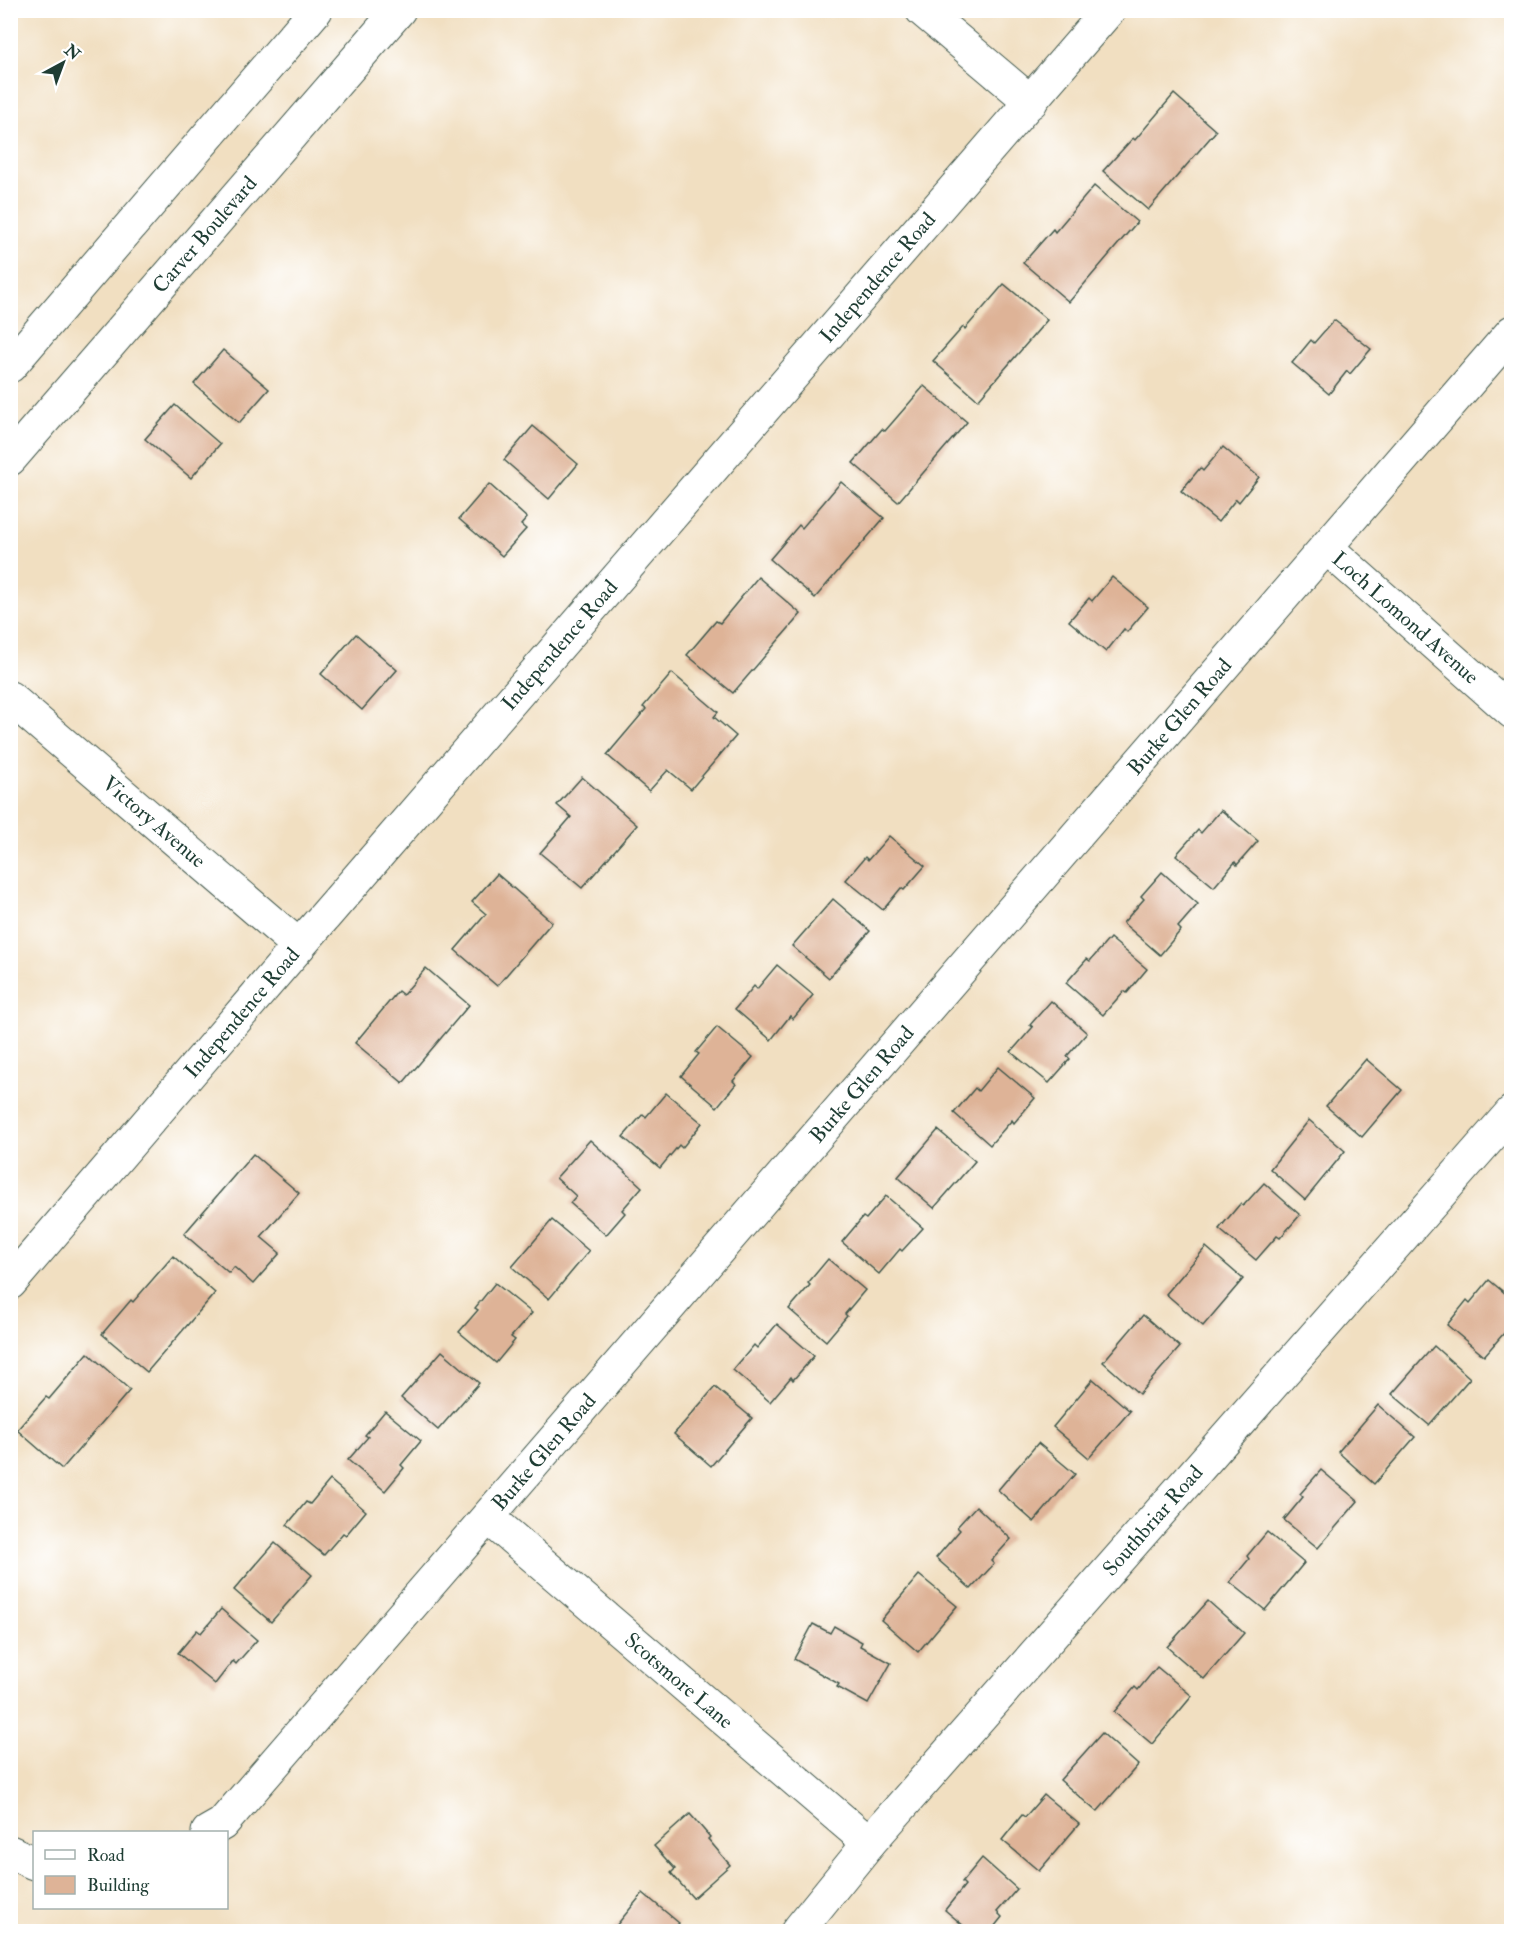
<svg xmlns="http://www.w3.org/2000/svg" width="1522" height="1942" font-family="'IM FELL Double Pica',serif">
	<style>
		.building { fill: #deb397 }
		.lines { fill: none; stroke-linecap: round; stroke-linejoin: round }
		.minor-casing { stroke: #3e5549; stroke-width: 35 }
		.minor { stroke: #fff; stroke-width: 33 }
		.labels { text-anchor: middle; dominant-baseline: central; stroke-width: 5; stroke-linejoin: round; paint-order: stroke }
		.street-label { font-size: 21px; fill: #1f3d34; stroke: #fff }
	</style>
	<rect width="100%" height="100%" fill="#fff"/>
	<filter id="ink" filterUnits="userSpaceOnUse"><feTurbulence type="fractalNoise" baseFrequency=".0167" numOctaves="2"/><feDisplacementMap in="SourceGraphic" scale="12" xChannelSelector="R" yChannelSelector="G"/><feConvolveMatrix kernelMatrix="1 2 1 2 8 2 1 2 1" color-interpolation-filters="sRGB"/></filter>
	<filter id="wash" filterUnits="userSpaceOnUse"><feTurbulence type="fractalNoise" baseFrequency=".008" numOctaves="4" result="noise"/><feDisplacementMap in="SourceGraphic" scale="24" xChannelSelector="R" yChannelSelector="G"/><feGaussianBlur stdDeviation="1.35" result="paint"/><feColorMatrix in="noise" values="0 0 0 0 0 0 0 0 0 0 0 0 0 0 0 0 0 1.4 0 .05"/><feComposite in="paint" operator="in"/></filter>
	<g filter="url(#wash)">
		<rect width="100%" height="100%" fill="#f1dfc1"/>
		<g id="blocks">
			<g class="building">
				<path d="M1174 94 1216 131 1148 210 1103 171 1133 138 1135 140Z"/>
				<path d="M1094 186 1137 222 1069 302 1023 263 1053 229 1055 232Z"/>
				<path d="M1004 284 1047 320 978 400 933 361 963 327 965 329Z"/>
				<path d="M1334 320 1371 349 1350 374 1347 371 1329 394 1292 363 1311 340 1314 343Z"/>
				<path d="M223 350 269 389 239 423 194 384Z"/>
				<path d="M924 386 967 422 898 502 853 463 882 429 885 431Z"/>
				<path d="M175 405 220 444 191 478 145 439Z"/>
				<path d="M533 426 578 464 549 499 504 460Z"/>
				<path d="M1223 447 1259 477 1239 502 1236 499 1218 522 1181 491 1200 468 1203 471Z"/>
				<path d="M841 482 884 518 815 598 770 559 799 525 802 528Z"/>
				<path d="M489 484 527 518 521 525 526 529 502 556 459 519Z"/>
				<path d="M758 577 801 614 733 693 687 655 716 621 720 623Z"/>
				<path d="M1112 577 1148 607 1127 632 1124 629 1106 652 1069 621 1089 598 1092 601Z"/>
				<path d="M356 634 397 670 362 710 321 674Z"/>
				<path d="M672 673 718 712 714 717 736 736 691 789 668 770 649 791 607 755 646 709 643 707Z"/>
				<path d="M582 777 637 825 582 888 540 853 571 817 557 805Z"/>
				<path d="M1221 810 1258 841 1237 865 1235 862 1214 887 1176 855 1198 830 1201 833Z"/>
				<path d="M889 836 925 866 904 890 901 888 883 910 846 880 865 857 868 860Z"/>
				<path d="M1162 872 1198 904 1178 927 1181 930 1160 955 1123 923 1144 899 1141 896Z"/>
				<path d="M497 874 552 922 497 986 455 950 486 914 472 902Z"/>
				<path d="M833 899 870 931 829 978 792 946Z"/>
				<path d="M1110 938 1147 969 1127 993 1124 991 1103 1015 1066 983 1087 959 1090 961Z"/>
				<path d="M777 965 813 995 793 1019 790 1016 771 1040 735 1009 754 986 757 989Z"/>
				<path d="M426 968 469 1005 403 1083 355 1043 398 991 403 995Z"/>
				<path d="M1051 1001 1087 1033 1067 1056 1070 1059 1049 1083 1011 1052 1033 1027 1030 1025Z"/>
				<path d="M717 1027 753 1057 733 1081 736 1084 717 1107 681 1076 699 1054 696 1052Z"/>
				<path d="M1366 1059 1402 1090 1362 1137 1326 1106Z"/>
				<path d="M998 1067 1035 1098 1014 1123 1012 1120 990 1145 954 1113 975 1088 978 1091Z"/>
				<path d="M666 1093 702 1123 682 1148 679 1145 660 1168 623 1137 643 1114 646 1117Z"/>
				<path d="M1309 1120 1345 1151 1305 1200 1270 1169Z"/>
				<path d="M938 1130 975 1161 934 1208 898 1177Z"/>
				<path d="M590 1140 642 1187 622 1210 625 1213 606 1235 570 1203 576 1196 556 1178Z"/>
				<path d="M253 1154 299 1193 261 1237 280 1253 253 1284 234 1267 229 1273 184 1234Z"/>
				<path d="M1264 1183 1300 1215 1280 1238 1277 1236 1256 1260 1219 1229 1240 1204 1243 1206Z"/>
				<path d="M886 1196 923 1228 902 1251 900 1249 879 1274 842 1242 863 1217 866 1219Z"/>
				<path d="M552 1220 589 1251 549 1299 512 1267Z"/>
				<path d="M1206 1247 1243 1279 1203 1326 1166 1294Z"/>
				<path d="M173 1256 215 1293 147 1372 102 1334 131 1300 133 1302Z"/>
				<path d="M828 1259 865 1290 845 1314 847 1316 826 1341 789 1309 810 1285 808 1283Z"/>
				<path d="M1489 1280 1512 1299V1324L1484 1356 1447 1325 1467 1300 1470 1303Z"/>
				<path d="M495 1283 532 1313 511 1337 515 1340 496 1363 459 1332 478 1310 475 1308Z"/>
				<path d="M1143 1315 1180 1347 1139 1394 1103 1362Z"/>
				<path d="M777 1324 814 1356 793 1380 791 1377 770 1402 733 1370 754 1345 757 1348Z"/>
				<path d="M1434 1346 1470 1378 1429 1425 1392 1394Z"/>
				<path d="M442 1351 479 1383 438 1430 401 1398Z"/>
				<path d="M88 1353 130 1390 62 1469 17 1430 46 1397 49 1399Z"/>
				<path d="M1093 1379 1130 1411 1089 1458 1053 1427Z"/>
				<path d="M715 1387 752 1418 711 1466 674 1434Z"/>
				<path d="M1378 1405 1415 1437 1374 1484 1338 1452Z"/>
				<path d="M385 1411 421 1441 401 1465 404 1468 385 1491 348 1460 368 1437 365 1435Z"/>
				<path d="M1038 1443 1075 1474 1034 1522 998 1490Z"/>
				<path d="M1321 1470 1358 1501 1318 1548 1284 1520 1303 1497 1300 1494Z"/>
				<path d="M330 1480 366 1511 346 1535 343 1533 324 1555 287 1525 306 1502 310 1504Z"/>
				<path d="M976 1506 1011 1539 991 1561 994 1564 971 1589 936 1558 960 1530 957 1527Z"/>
				<path d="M1267 1532 1304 1563 1265 1610 1230 1582 1249 1559 1247 1556Z"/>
				<path d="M275 1543 312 1575 271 1622 234 1590Z"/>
				<path d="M919 1575 957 1606 918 1652 881 1620Z"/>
				<path d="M1208 1601 1244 1633 1204 1679 1167 1647Z"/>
				<path d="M221 1609 257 1640 236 1664 233 1661 215 1684 178 1653 197 1630 201 1633Z"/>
				<path d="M813 1624 830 1633 834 1626 862 1642 860 1646 891 1663 868 1704 837 1687 839 1684 794 1659Z"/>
				<path d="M1157 1667 1192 1696 1152 1744 1114 1712 1135 1687 1138 1690Z"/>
				<path d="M1102 1733 1138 1765 1097 1812 1060 1780Z"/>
				<path d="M1044 1795 1079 1824 1039 1871 1002 1840 1022 1815 1025 1817Z"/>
				<path d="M690 1814 710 1837 708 1839 730 1865 693 1898 671 1873 675 1869 654 1846Z"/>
				<path d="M982 1858 1017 1889 997 1912 1002 1917 990 1932H971L945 1910 965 1885 962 1882Z"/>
				<path d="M643 1893 679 1923 671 1932H611Z"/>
			</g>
		</g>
	</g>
	<g filter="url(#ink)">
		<use href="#blocks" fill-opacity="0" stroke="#3e5549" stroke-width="1.5"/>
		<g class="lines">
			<defs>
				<g id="minor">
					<path d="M922 10 1031 102"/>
					<path d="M10 366 316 10"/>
					<path id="s1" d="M10 459 399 10"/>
					<path id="s2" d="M1327 548 1512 712"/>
					<path id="s3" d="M10 698 299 946"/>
					<path id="s4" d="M10 1283 299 946 1109 10"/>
					<path id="s5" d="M489 1518 869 1843"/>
					<path id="s6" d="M208 1832 222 1824 1512 332"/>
					<path d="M10 1852 34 1863"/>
					<path id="s7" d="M797 1932 869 1843 1512 1112"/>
				</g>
			</defs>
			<use href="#minor" class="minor-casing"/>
			<use href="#minor" class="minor"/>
		</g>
	</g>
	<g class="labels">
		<g class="street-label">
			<text stroke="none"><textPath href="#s1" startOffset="297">Carver Boulevard</textPath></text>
			<text stroke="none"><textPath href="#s4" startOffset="1328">Independence Road</textPath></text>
			<text stroke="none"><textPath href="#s2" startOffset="105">Loch Lomond Avenue</textPath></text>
			<text stroke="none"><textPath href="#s4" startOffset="842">Independence Road</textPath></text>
			<text stroke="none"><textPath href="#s6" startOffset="1480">Burke Glen Road</textPath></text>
			<text stroke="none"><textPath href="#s3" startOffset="190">Victory Avenue</textPath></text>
			<text stroke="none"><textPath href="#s4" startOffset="356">Independence Road</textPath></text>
			<text stroke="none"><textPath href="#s6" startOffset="994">Burke Glen Road</textPath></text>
			<text stroke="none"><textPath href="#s6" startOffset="508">Burke Glen Road</textPath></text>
			<text stroke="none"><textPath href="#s7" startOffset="544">Southbriar Road</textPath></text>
			<text stroke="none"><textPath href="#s5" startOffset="250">Scotsmore Lane</textPath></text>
		</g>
	</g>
	<rect width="1522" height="1942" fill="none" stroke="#fff" stroke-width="36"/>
	<rect x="33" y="1831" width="195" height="78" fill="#ffffff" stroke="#a5b1ae" stroke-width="1.5"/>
	<rect x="45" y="1850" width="30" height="9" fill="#ffffff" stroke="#a5b1ae" stroke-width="1.5"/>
	<text x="87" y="1861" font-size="18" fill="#1f3d34">Road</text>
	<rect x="45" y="1876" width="30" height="18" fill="#deb397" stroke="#a5b1ae" stroke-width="1.5"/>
	<text x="87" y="1891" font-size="18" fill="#1f3d34">Building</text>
	<g transform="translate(63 63) rotate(41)" stroke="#ffffff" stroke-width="4.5" paint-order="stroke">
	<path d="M0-4.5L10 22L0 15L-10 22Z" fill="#1f3d34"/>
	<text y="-9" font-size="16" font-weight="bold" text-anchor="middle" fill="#1f3d34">N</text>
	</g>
</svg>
